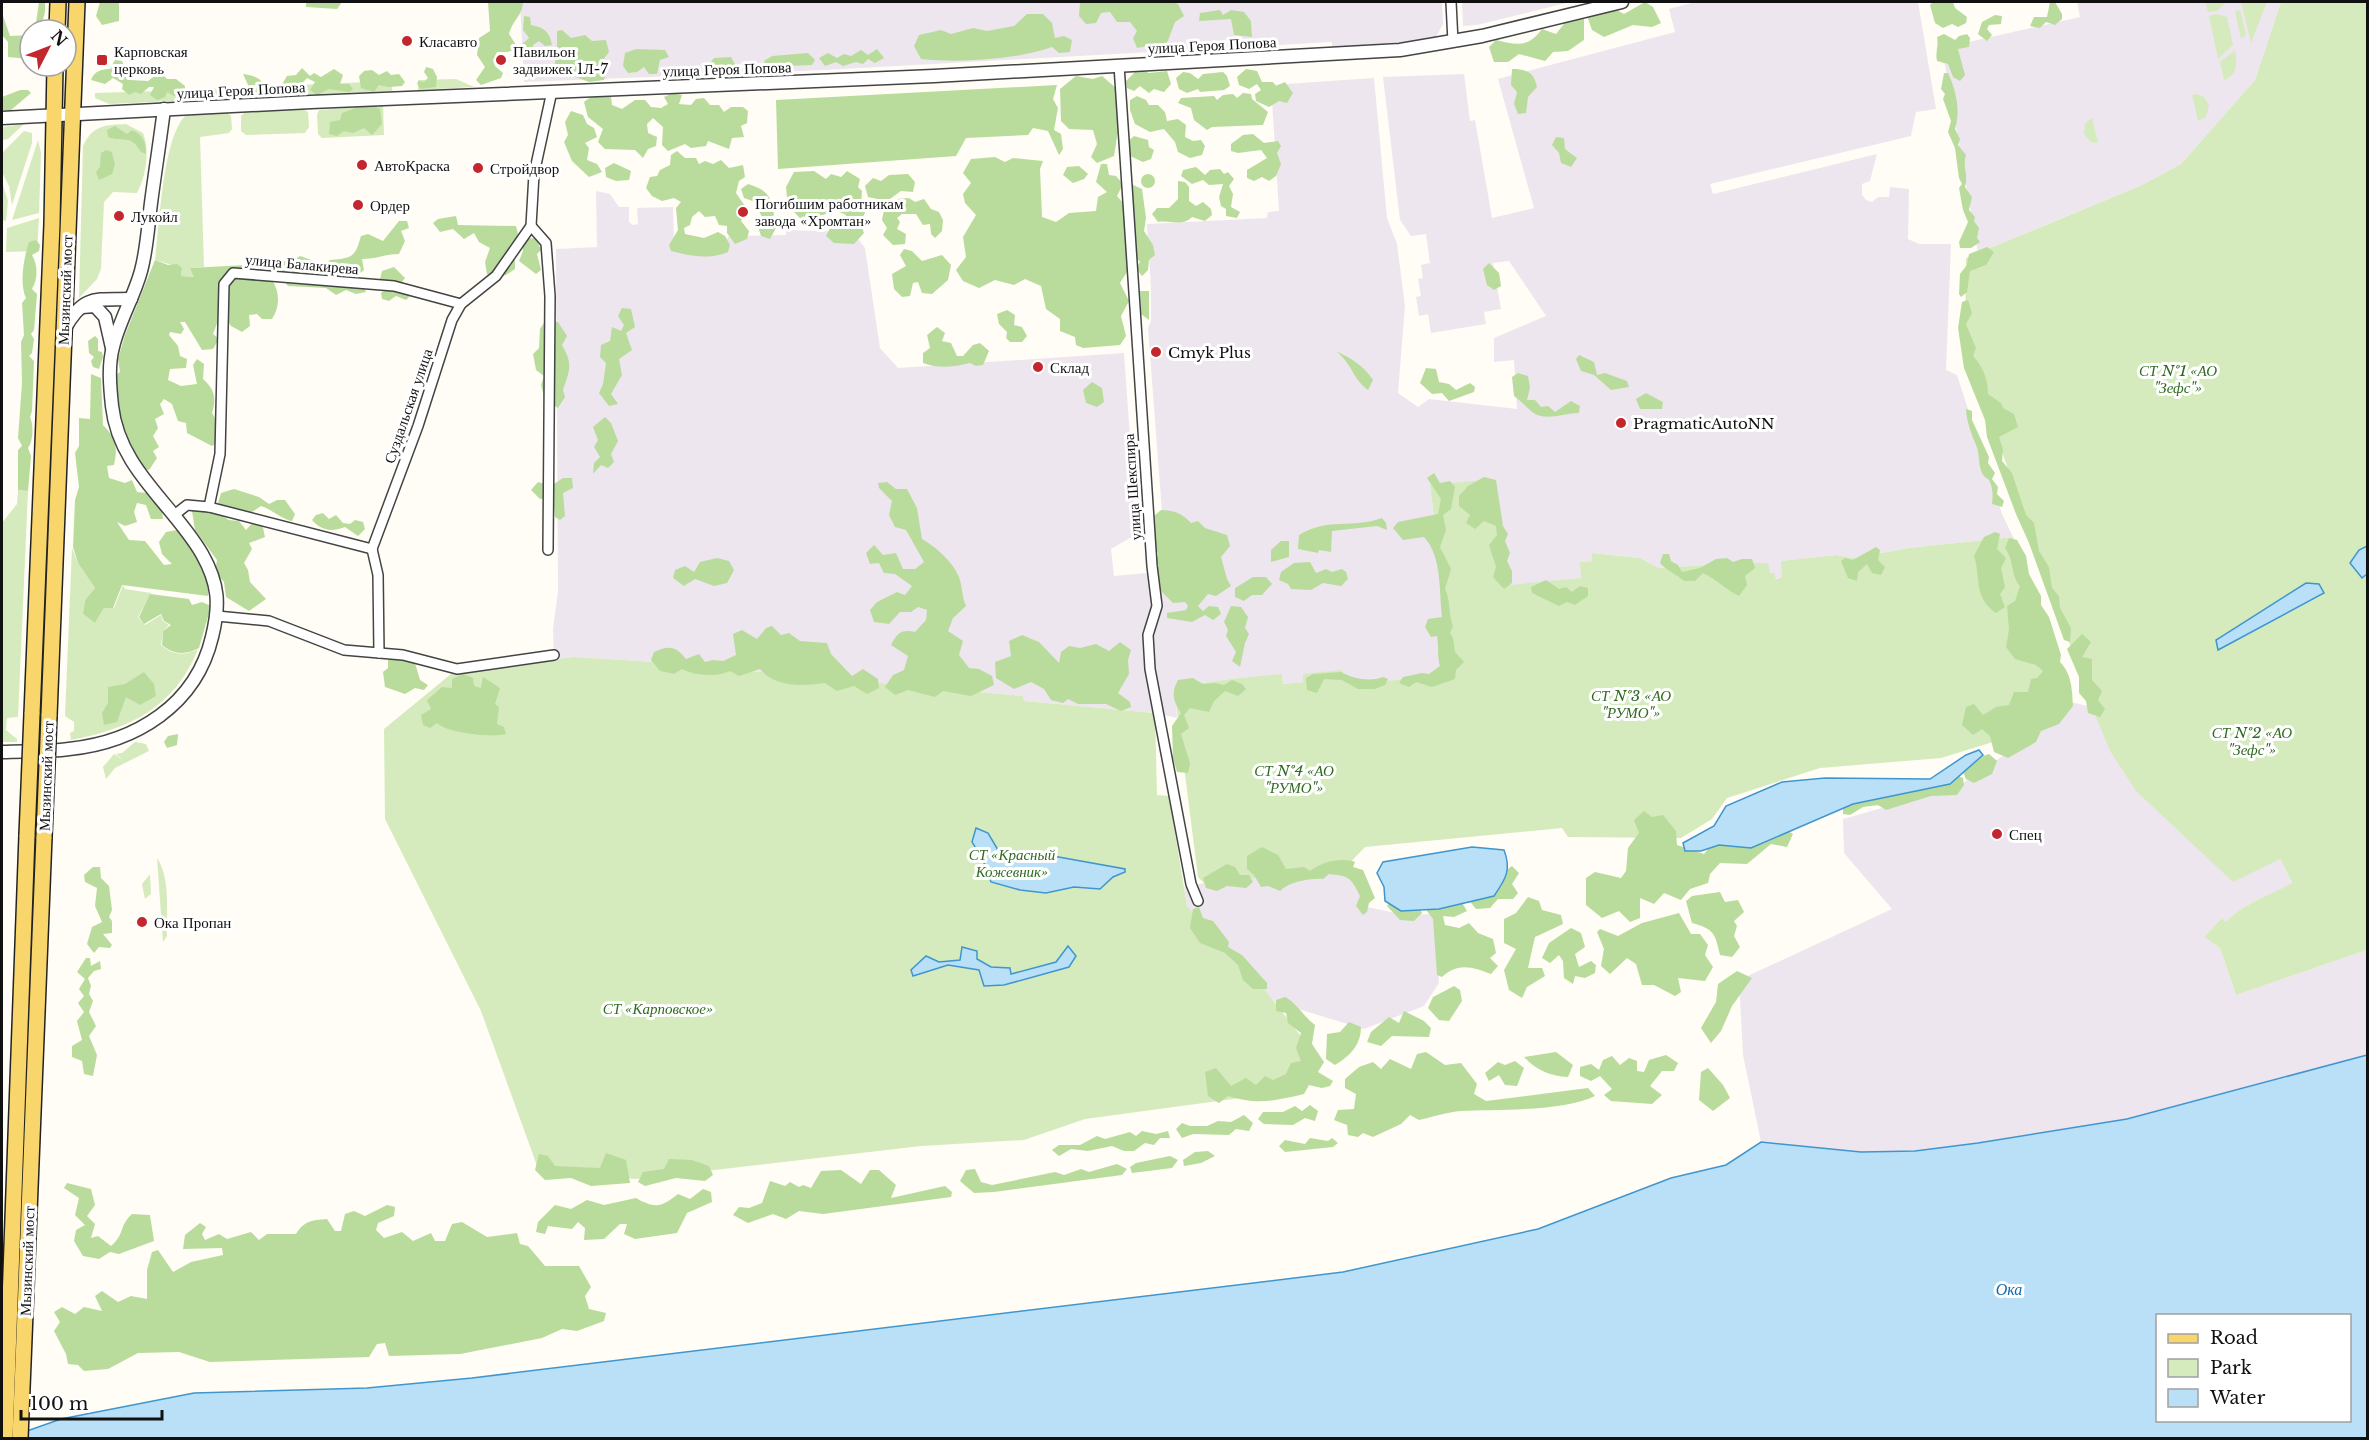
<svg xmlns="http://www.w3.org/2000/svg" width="2369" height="1440" font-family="'Libre Baskerville',serif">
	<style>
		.industrial { fill: #eee6ef }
		.green { fill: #d5ebbd }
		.forest { fill: #b9dc9c }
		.water { fill: #b9e0f7; stroke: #3f96cf; stroke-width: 1.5; fill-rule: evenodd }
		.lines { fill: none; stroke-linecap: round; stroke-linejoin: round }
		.minor-casing { stroke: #444; stroke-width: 12 }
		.tertiary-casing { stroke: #444; stroke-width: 15 }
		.primary-casing { stroke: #222; stroke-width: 18 }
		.minor { stroke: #fff; stroke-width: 9 }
		.tertiary { stroke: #fff; stroke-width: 12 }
		.primary { stroke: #f9d66b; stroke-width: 15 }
		.primary-bridge-casing { stroke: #222; stroke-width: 18; stroke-linecap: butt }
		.primary-bridge { stroke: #f9d66b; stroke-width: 15 }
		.poi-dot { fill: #c4262e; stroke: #fff; stroke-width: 2 }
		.labels { text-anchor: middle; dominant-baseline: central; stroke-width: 6; stroke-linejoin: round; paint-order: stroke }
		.poi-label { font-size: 15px; fill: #111; stroke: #fff; text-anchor: start }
		.street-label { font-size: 15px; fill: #111; stroke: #fff }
		.park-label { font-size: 15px; font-style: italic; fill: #2f6b1f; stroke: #fff }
		.water-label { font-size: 16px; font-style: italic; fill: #1768a6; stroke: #fff }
	</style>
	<rect width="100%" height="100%" fill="#fffdf5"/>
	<g class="industrial">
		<path d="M520 2H1442L1443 24 1436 37 1429 40 1332 47V42L825 70 524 82Z"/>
		<path d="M1462 2H1570L1477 25 1463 26Z"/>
		<path d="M1696 2H1918L1936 109 1916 112 1911 136 1710 184 1713 194 1877 154 1870 181 1862 184V195L1866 200 1872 202 1878 197H1889L1890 187 1909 189 1908 239 1919 244H1951L1946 370 1957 375 2002 514 2013 537 1909 548 1853 558 1836 555 1782 561V577L1775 579 1771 574 1752 564 1738 563 1659 568 1640 558 1592 553 1591 562 1582 578 1510 586 1494 479 1430 486 1453 674 1354 685 1303 674V682L1283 684 1282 675 1238 678 1175 687 1177 718 1155 713 1024 701 1023 696 640 661 573 657 554 660 553 629 558 591 556 249 597 247 596 191 610 194 619 207H629V222L633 225 638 224 637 208 673 207 674 244H723L729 236 786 235V230L853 232 865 248 880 348 898 368 1124 353 1137 534 1111 549 1114 576 1169 571 1162 512 1148 328 1151 321V288L1147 224 1267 218 1268 212 1279 211 1271 85 1374 78 1387 218 1397 244 1405 306 1398 393 1418 407 1429 399 1517 409 1514 360 1494 362V338L1546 316 1509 261 1493 263 1501 309 1484 312 1486 324 1431 333 1428 314 1419 316 1416 297 1421 296 1418 279 1423 278 1421 265 1430 263 1429 256 1426 234 1411 236 1400 220 1383 77 1464 74 1470 121 1475 120 1492 218 1534 208 1498 79 1675 32 1669 9Z"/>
		<path d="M2077 2H2281L2255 80 2181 164 2142 185 1978 253 1942 48 2080 17Z"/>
		<path d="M2071 702 2092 707 2280 859 2292 884 2249 904 2234 914 2226 922 2222 918 2204 937 2220 948 2236 995 2367 950V1055L2127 1119 1978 1143 1915 1151 1861 1152 1761 1142 1743 1055 1739 980 1892 909 1844 853 1843 819 1959 786 2048 725Z"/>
		<path d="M1344 869 1357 872 1367 907 1405 915 1435 914 1439 983 1424 1006 1364 1029 1275 1002 1187 906 1184 887 1204 883Z"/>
	</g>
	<g class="green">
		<path d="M2205 2H2223L2224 4 2217 11 2208 12Z"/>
		<path d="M2241 2H2267L2251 43Z"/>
		<path d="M2281 2H2367V950L2236 995 2220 948 2204 937 2222 918 2226 922C2244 902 2270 896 2292 883L2280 859 2233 882 2136 791 2110 751 2092 707 1965 347 1966 258 2142 185 2181 164 2255 80Z"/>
		<path d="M2240 10 2246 35 2241 39 2235 11Z"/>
		<path d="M2216 14 2227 17 2233 45 2218 59 2209 16Z"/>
		<path d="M2235 50C2237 63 2238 75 2224 80L2220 62Z"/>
		<path d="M456 79 474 87 418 90V80Z"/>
		<path d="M392 81V91L199 99 198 89Z"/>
		<path d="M194 90V100L109 104 95 98V93Z"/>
		<path d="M2197 94 2204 97 2209 105 2206 117 2198 121 2192 95Z"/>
		<path d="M383 105 384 135 322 138 318 134 317 115 319 110Z"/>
		<path d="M301 108 308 112 309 127 305 133 246 135 241 131V116L247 110Z"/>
		<path d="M225 111 231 116 232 129 229 133 200 137 204 267 190 268 195 277 181 276 182 268 155 260C160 226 162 136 187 114Z"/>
		<path d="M2092 118 2098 143C2091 144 2087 139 2084 133L2085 123Z"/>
		<path d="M24 124 8 139 2 140V127Z"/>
		<path d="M126 124 143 133C150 151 146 176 137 193L113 192 104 202 101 269 97 279 79 298 83 146C93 125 105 125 126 124Z"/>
		<path d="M24 131 32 133V143L12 205 9 186 2 172V153Z"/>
		<path d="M38 140 41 153 39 213 12 220Z"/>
		<path d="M2 182 8 201 6 221 2 220Z"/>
		<path d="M39 218 37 251 6 252 7 228Z"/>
		<path d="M1494 479 1510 585 1581 578 1580 562H1591L1592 553 1640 558 1659 568 1738 563H1768L1770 573H1774L1776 579 1782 577 1781 561 1836 555 1853 558 1909 548 2013 537 2041 612 2048 725 1941 758 1820 768 1727 798 1712 819 1681 838 1568 837 1562 828 1365 847 1344 869 1204 883 1198 877 1174 687 1238 678 1282 674 1283 684 1303 682V674L1341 670 1354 685 1453 673 1430 485Z"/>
		<path d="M18 490 28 491 18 717 7 718 6 730 17 739V742H2V523L17 504Z"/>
		<path d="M72 548 78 563 95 588 85 600 83 614 95 623 104 608H114L123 585 125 589 151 593 138 617 145 625 161 615 163 621 169 625 163 631 161 645C172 655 185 656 198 649 175 707 130 729 71 740L70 733 74 731V722L65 716Z"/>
		<path d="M573 657 640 661 1023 696 1024 701 1155 713 1157 795 1169 796 1187 906 1269 995 1318 1058 1299 1090 1085 1119 1024 1140 921 1146 637 1179 540 1174 481 1011 385 819 384 729 451 674Z"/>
		<path d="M135 742 146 744 149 751 115 768 106 779 103 767 114 754 123 760 116 754 122 753Z"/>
		<path d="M157 858C171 879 166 912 167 936L163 942Z"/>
		<path d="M150 874 151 894 145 899 142 884Z"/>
	</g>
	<g class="forest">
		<path d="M39 2H45V12L40 30H35Z"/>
		<path d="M100 2H119V21L102 25 96 16Z"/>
		<path d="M306 2H342L337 9 306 7Z"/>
		<path d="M488 2H523C523 15 512 21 509 34L518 48 508 52H497L493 60 495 66 503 73 501 78 481 85 476 80 485 67 477 55 479 38 490 31Z"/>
		<path d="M1080 2H1172L1178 4 1184 16 1175 22 1167 43 1137 48 1133 38 1137 31 1130 22H1117L1110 12 1101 13 1096 23 1086 24 1079 16Z"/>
		<path d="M1645 2 1653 7 1661 23 1652 27 1633 25 1604 37 1592 30 1586 13 1598 14 1615 9 1624 14Z"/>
		<path d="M1933 2H1953L1955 8 1967 17 1966 23 1958 27 1952 24 1943 28 1935 23 1930 5Z"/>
		<path d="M2050 2H2055L2062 14V19L2055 25 2046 22 2040 28 2030 26 2034 17H2047Z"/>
		<path d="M1220 10 1223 15 1231 10 1244 12 1251 21 1252 37 1234 35 1231 19 1199 21 1200 13Z"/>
		<path d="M2 13 10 36 30 35 29 59 8 57V42L2 35Z"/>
		<path d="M1027 14H1043L1052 23 1055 38 1064 36 1072 40 1070 52 1059 53 1052 47C1016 60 958 63 921 59L914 46 919 35 941 30 951 34 973 28 987 31 1014 26Z"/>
		<path d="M1995 15 2002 16 2001 24 1989 25 1987 29 1992 35 1987 41 1978 34 1982 22Z"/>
		<path d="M524 16 530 17 531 25C544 27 550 32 552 45L545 46 539 41 533 45V53L527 60 519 57 521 45 529 38 523 30Z"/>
		<path d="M1584 19V40L1568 51 1553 52 1545 61 1519 54 1508 62H1494L1489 47 1496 40C1517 45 1528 48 1542 29L1556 34 1567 20Z"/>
		<path d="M562 30 571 38 585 35 592 41 606 40 609 52 603 60 609 66 604 80 589 82 573 76 563 77 554 68 557 51V31Z"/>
		<path d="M1944 34 1955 40 1959 36 1967 34 1970 38 1969 47 1958 49 1965 75 1960 81 1953 77 1948 64 1937 61C1935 52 1939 46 1937 37Z"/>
		<path d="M636 49 665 50 669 57 660 60 657 74H649L644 67 637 72 628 73 623 66 625 53Z"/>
		<path d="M877 49 884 58 875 63 868 59 863 64 856 62 843 66 836 62 825 66 819 58 828 53 837 58 844 54 851 56 861 50 868 55Z"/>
		<path d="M808 53 815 60 812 65 766 67 764 61 772 56Z"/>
		<path d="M731 57 735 64 731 69 714 70 710 63 714 58Z"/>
		<path d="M115 60 122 61 130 80 148 81 160 72 167 79H176L185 86V91L174 96 167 92 165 97 157 100 150 95 154 87H149L141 94 135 92 129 95 122 89 123 84 113 78 105 84 91 80C94 71 102 69 110 69Z"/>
		<path d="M426 67 433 69 437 77 436 87 420 89 417 83 419 81 424 82 428 78 424 72Z"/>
		<path d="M302 68 310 76 314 73 321 77 334 69 343 75 340 84H349L353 89 349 92 329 89 317 95 310 90 315 82 307 78 295 91 286 92 281 86 287 76 296 75Z"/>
		<path d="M1246 69 1257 71 1262 82H1273L1276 86 1285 82 1293 93 1287 103 1279 101 1269 107 1256 101 1255 94 1261 90 1257 84 1249 89 1239 85 1237 77Z"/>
		<path d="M1512 69C1526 69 1534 72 1537 87L1528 97 1526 113 1518 114 1514 104 1517 92 1511 85Z"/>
		<path d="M372 70 379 75 387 71 391 75 399 74 405 82 402 86 389 87 379 85 374 92 361 88 359 76 364 71Z"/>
		<path d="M1142 70 1149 73 1167 71 1171 84 1164 92 1154 89 1149 93 1140 86 1134 91 1127 88 1126 81 1136 71Z"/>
		<path d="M1183 72 1190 73 1198 79 1203 74 1223 72 1227 76 1230 86 1224 90 1200 92 1198 89 1187 93 1179 89 1176 78Z"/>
		<path d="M1944 73H1948C1956 90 1961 111 1955 129L1960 139 1958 145 1966 155C1962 168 1969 175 1965 187L1972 197 1969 210 1975 217 1974 221 1979 228 1977 238 1980 242 1971 248H1960L1959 242 1968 222 1963 210 1959 188 1962 184 1959 178 1955 148 1948 132 1951 121 1943 99 1945 94 1941 89Z"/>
		<path d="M243 74C252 75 262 78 265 87L260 91 262 95 242 96 240 90 249 87Z"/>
		<path d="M1076 76 1093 79 1102 76 1117 89 1118 131 1114 156 1097 163 1091 157 1097 144 1093 130 1069 129 1061 121 1060 89Z"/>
		<path d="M1057 85 1053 99 1058 108 1054 130 1061 134 1063 149 1059 155 1048 131 1033 128 1028 135 966 138 956 156 778 169 776 100Z"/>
		<path d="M20 90H28L31 93 11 110H2V97Z"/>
		<path d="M673 93 682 95 679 104 691 105 696 99 704 98 710 105H719L724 112 731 107H743L748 111 747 123 741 126 744 137 732 138 729 149 708 141 706 146 691 148 685 144 668 151 662 145 663 127 653 118 647 124 648 133 657 137 656 146 648 149 643 158 635 150 605 149 598 142 603 129 588 117 584 102C594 94 600 95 611 97L612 105 622 109 635 100H645L651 107 661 108 668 104 664 97Z"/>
		<path d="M1243 93 1251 94 1252 99 1268 112 1263 125 1212 127 1207 130 1194 120 1191 108 1178 103 1181 98 1214 96 1217 100 1223 95 1233 94 1237 98Z"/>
		<path d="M1137 96 1146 100 1149 105H1158L1165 112 1167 121 1178 119 1186 125 1185 137 1193 141 1201 140 1205 146 1202 155 1190 158 1178 152 1175 142 1164 129 1150 132 1135 124 1130 110V100Z"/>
		<path d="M372 105 380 109 382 124 372 135 364 128 353 133 344 131 337 136 329 134 330 122 340 120 342 113 355 108Z"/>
		<path d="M571 111 583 115 587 124 594 128 597 137 585 143 589 148 587 160 597 164 602 172 589 177 572 161 564 142 568 135 565 122Z"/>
		<path d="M115 126 127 134 132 130C144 136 146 142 146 154L141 152C130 133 123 143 108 137L107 130Z"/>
		<path d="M1253 134 1264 143 1278 141 1281 146 1277 153 1281 164 1276 176 1269 181 1262 177 1254 181 1247 178V170L1267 158 1261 150 1238 153 1231 151V144L1243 135Z"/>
		<path d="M1134 136 1148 140 1149 147 1154 150 1151 159 1143 162 1130 156 1127 142Z"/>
		<path d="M1556 137 1564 138 1565 149 1577 158 1571 167 1561 163 1559 153 1552 145Z"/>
		<path d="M106 150 112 152 115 165 112 174 99 180 96 172 100 167 101 153Z"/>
		<path d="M677 151 685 158H696L699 164 705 161 713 164 721 160 729 168 743 165 745 177 739 181 736 193 747 209 741 221 749 231 747 239 735 244 727 233V226L719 225 715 216 705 217 699 211 692 217 690 225 684 228 685 234 704 238 718 232 725 236 730 245 728 252C708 260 691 256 671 251L669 245 678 230 676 208 681 202 674 198 662 201 652 196 646 188 650 177 657 176 660 170 670 165 671 155Z"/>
		<path d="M995 157 1005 162 1013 158 1043 161 1040 169 1042 217 1056 222 1069 213 1096 211 1098 197 1107 192 1096 182 1101 164H1107L1109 175 1116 176 1123 184 1117 196 1124 204 1127 240V272L1120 283 1129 301 1121 316 1126 336 1120 345 1083 348 1076 345 1075 337 1060 331V319L1046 309 1041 286 1025 279 1014 285 995 280 979 288 963 281 956 270 966 257 963 237 976 215 965 203 963 194 971 183 963 173 971 159Z"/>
		<path d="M614 163 631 171 629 180 616 181 606 177 605 168Z"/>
		<path d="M1079 166 1088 174 1084 179 1073 183 1063 175 1067 167Z"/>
		<path d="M1196 167 1205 175 1210 170 1220 169 1224 174 1228 172 1234 179 1229 186 1233 194 1231 207 1240 212 1237 218 1226 216V209L1221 206 1219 197 1223 184 1209 185 1203 180 1192 184 1181 176 1183 170Z"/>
		<path d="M814 171 826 179 831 174 841 177 847 171 860 179 858 187 862 191 861 203 865 213 860 222 864 233 854 244 834 243 826 236 833 222 845 220 846 215 835 210 823 215 800 218 793 211 796 205 787 197 786 187 794 172Z"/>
		<circle cx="1148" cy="181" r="7"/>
		<path d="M908 174 915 182 913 192 901 191 887 201 868 197 865 186 873 178 881 181 889 175Z"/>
		<path d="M1178 181 1185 182 1189 187V201L1196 206 1203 202 1211 209 1212 215 1205 221 1192 217C1182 227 1170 220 1158 222L1152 214 1157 208H1169L1178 199Z"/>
		<path d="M748 184C767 190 771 195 774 215L768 220 776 228 770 239 761 236 758 226 763 219 759 211 761 204 744 198 741 189Z"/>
		<path d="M1131 184 1142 189 1146 218 1144 231 1153 245 1155 255 1149 260 1148 270 1142 276 1136 268 1140 262 1132 252 1136 237 1131 229Z"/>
		<path d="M909 198 915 202 924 199 931 209 939 212 943 220 942 231 935 238 931 234 930 224 923 225 916 214H902L897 218 900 222 897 229 906 234 905 244 893 245 883 235 887 228 882 220 884 210 890 208 897 199Z"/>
		<path d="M456 216 458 225 516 226 518 234 509 253 515 259V269L506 275 491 278 487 274 485 262 490 248 479 242 474 233 464 239 453 229 440 232 433 223 438 219Z"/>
		<path d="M399 221H407L409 228 401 231 405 241 399 254C386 254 376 259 362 259L364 270 358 275 347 273 342 280 350 288 363 285 366 292 356 294 346 290 336 295 326 288 288 286 283 280 284 272 259 271 254 262C265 257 279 258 289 263L300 256 325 265 330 260C353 258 355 257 361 236L368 234 383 241Z"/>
		<path d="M536 238 541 250 537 254 541 270 536 274 519 261 523 251 522 239Z"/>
		<path d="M36 240 40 245 39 251 32 255C38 265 38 279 32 289L37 294 34 330 31 334 34 339 32 353 29 356 34 361 32 411 30 417C34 425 33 442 28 448L31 456 28 491 18 490V450L22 446 18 438 22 383 21 342 24 335 22 303 26 298C19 283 24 257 29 242Z"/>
		<path d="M1987 247 1994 252 1986 265 1970 271 1967 292 1961 297 1959 294 1960 274 1967 265 1969 254Z"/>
		<path d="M904 249 912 251 922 261 942 255 951 265 948 280 932 294 922 293 918 282 913 283 910 296 902 297 894 289 892 274 906 266 900 255Z"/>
		<path d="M155 260 168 265 177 264 182 268 181 276 194 277 190 268 246 265 250 278 272 280C280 292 280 307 272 319H262L257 314 249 315 250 326 242 332 231 326 225 317 219 318 213 334 219 339 213 349 202 350 185 322H180L184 329 181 334 170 332 169 335 178 346 180 356 187 359 186 368 170 369 168 380 181 386 197 384 193 365 197 359 204 364 203 379C214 389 217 397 212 413L220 426 218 442 212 446 187 433 186 423 178 421 172 404 164 399 160 404 164 414 155 419 158 428 153 436 159 447 153 451 157 458 149 470 140 468 121 422 114 376 120 372 118 359 125 335Z"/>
		<path d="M1489 263 1499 273 1501 286 1494 290 1487 285 1483 269Z"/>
		<path d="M394 267 405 278 402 282 412 294 406 300 396 296 389 301 382 299 381 293 391 285 380 279 382 271Z"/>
		<path d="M1140 291H1149V320L1141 314Z"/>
		<path d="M1968 300 1972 313 1966 324 1976 348 1973 356C1983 367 1988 379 1988 394L2001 403 2003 408 2014 414 2018 427 1999 437 2003 449 2002 461 2012 473 2026 515 2034 523 2039 551 2049 567 2052 588 2059 596 2060 608 2071 628 2070 642 2064 640 2029 543 2016 514 1987 437 1985 420 1964 368 1958 328 1962 302Z"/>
		<path d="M622 308 631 309 635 327 626 333 632 350 619 359 622 375 611 394 618 404 609 406 599 393 603 384 606 363 600 357 601 345 610 341 612 327 621 331 624 325 618 316Z"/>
		<path d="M1007 310 1015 315 1014 325 1022 327 1027 336 1022 342H1010L1006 338 1007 332 999 324 997 314Z"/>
		<path d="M546 320 558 322 567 336 562 345C573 364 570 370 563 390L565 397 558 408 545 400 541 385 544 376 536 370 533 354 539 348 540 329Z"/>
		<path d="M937 327 945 333 942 341 951 343 957 356H963L973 345 980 343 989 351 983 365 976 366 970 363C953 367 940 369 923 363V353L930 348 927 335Z"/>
		<path d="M95 336 98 339V351L102 352 103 357 99 369 93 367 91 361 94 357 89 353 88 341Z"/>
		<path d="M1336 351C1351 358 1364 366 1373 380L1368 390C1352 378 1353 365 1336 351Z"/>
		<path d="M1579 355 1594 362 1597 375 1605 373 1627 381 1629 387 1611 390 1594 375 1581 371 1576 359Z"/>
		<path d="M1426 368 1436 369 1439 382 1449 384 1456 390 1470 383 1475 387 1474 392 1449 401 1442 393 1432 394 1420 383Z"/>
		<path d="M1518 373 1528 376 1530 388 1527 400H1535L1541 407 1548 406 1555 412 1571 401 1580 406 1579 413C1564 413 1545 422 1532 412 1526 407 1521 401 1514 396L1512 377Z"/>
		<path d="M91 374 101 378 103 425C116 438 118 447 114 465L107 466 109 478 125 483 132 480 137 492 147 493 162 511 163 519H151L146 505 137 503 134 512 137 522 125 526 117 522 129 540 145 541 164 565 172 564 162 554 159 542 166 532 177 530 192 548 209 581 208 596 122 585 113 608H104L95 623 83 614 85 600 95 588 78 563 73 547 75 500 79 487 75 453 79 446V418L90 419Z"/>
		<path d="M1092 382 1102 388 1104 402 1097 407 1086 403 1083 390Z"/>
		<path d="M1646 393 1663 402 1662 409H1640L1636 399Z"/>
		<path d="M1966 409 1972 411V420L1989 457 1988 463 1995 473 1992 479 1998 487 1997 494 2004 501 2002 507 1992 504C1993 496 1993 488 1989 480 1987 478 1983 476 1982 473 1978 465 1980 453 1976 445 1972 436 1966 420 1966 409Z"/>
		<path d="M605 417 611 423 618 441 611 454 614 462 608 468 601 465 593 474 594 463 600 457 594 447 598 440 593 427Z"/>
		<path d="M1434 473 1440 483 1450 481 1455 487 1451 509 1443 515 1446 530 1440 547 1451 569 1445 589C1451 601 1448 613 1453 626L1450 633 1453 638 1455 652 1464 662 1456 670 1455 679 1432 687 1416 682 1409 687 1399 683 1403 677 1422 673 1429 674 1440 666C1437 656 1439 647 1437 636L1431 637 1425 627 1428 619 1442 617C1439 591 1442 556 1424 537L1403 540 1393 528 1398 522 1438 514 1441 499 1427 478Z"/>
		<path d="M1484 477 1496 480 1503 526 1508 534 1505 541 1510 553 1507 561 1512 571V583L1504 589 1493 577 1496 567 1489 545 1497 535 1496 526 1484 521 1475 529 1466 523 1470 515 1459 506V496L1468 486Z"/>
		<path d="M563 478H572L573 488 563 493 565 516 560 520 555 517 553 498 540 499 531 490 538 482 551 486Z"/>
		<path d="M887 482 896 489H907L917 508 922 539C936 547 953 562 959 577 962 585 962 597 966 606L953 618 948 631 963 641 959 655 969 668 979 669 992 676 994 685 971 696 943 691 935 697 908 690 895 695 885 687 893 675 904 670 908 656 891 645C897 633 901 629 915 632L926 620 927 610 918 607 911 612H900L889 624 874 622 870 610 877 602 897 592 905 595 912 586 895 574 884 573 879 563 870 564 866 553 874 545 883 555 896 553 903 569H915L924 562 906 530 895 527 889 515 892 501 879 488 878 483Z"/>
		<path d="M234 489 259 497 269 504 277 500H285L295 514 292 521C281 519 273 510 261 506L249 514C237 505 230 510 218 503L221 493Z"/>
		<path d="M203 504 229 520 239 521 246 530 254 521 262 523 265 537 249 543 252 549 244 563 248 570 250 582 266 599 249 611 226 597 224 582 215 572 217 560 195 530 192 511Z"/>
		<path d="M1161 510C1173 510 1182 513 1191 523L1198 521 1205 528 1227 535 1230 546 1221 557 1227 579 1231 586 1216 596 1208 594 1198 606 1203 611 1209 606 1218 607 1221 614 1213 620 1205 615 1192 622 1167 618V613L1186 610 1188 606 1185 602 1173 603 1158 588 1159 579 1155 569 1158 554 1153 541 1154 516Z"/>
		<path d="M323 513 329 519 336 515 343 523 350 524 355 520 363 522 365 529 358 536 345 527C331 532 322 531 312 520L316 515Z"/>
		<path d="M1382 518 1386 523 1387 530 1377 526 1332 531 1331 552 1319 550 1318 553 1298 549 1299 535C1329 517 1352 529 1382 518Z"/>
		<path d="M1995 532 2000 534 1997 549 2006 558 2001 568 2005 587 2000 594 2005 607 1996 613C1973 597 1981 578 1974 556L1984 537Z"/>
		<path d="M2009 538 2017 540 2026 556 2029 574 2041 596V605L2049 617 2061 655 2060 662C2072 674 2072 690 2073 706L2059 724 2041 731 2036 742 2008 758 1994 752 1990 736 1982 729 1973 735 1962 725 1966 707 1974 704 1983 715 1996 707 2009 705 2014 692H2028L2031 679 2037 678 2043 671 2036 665 2015 659 2006 647 2009 629 2007 606 2015 601 2020 586C2010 574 2015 562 2005 548Z"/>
		<path d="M1281 541H1289V557L1271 562V550Z"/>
		<path d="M1876 547 1880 550 1878 560 1885 567 1881 575 1872 573 1867 564 1858 572 1857 581 1848 578 1841 561 1845 558 1853 560Z"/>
		<path d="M1663 554H1669L1671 561 1678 565 1682 572 1700 568 1716 559 1727 558 1733 562 1742 559H1752L1755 568 1745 576 1747 585 1739 596C1725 589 1716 579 1703 573L1695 581H1684C1676 574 1667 571 1660 563Z"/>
		<path d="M717 558 729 561 734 570 727 583 714 586 695 579 684 586 673 578 675 570 685 566 694 572 700 562Z"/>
		<path d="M1310 562 1316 573 1326 569 1332 572 1342 569 1346 572 1348 579 1341 586 1323 583 1311 590 1291 589 1288 584 1279 580 1281 572 1294 563Z"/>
		<path d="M1253 577H1266L1272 584 1262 595H1252L1244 601 1235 597V588Z"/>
		<path d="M1546 580 1559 589 1566 587 1572 592 1580 586 1588 588V596L1575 605 1567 602 1559 606 1532 593 1531 587Z"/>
		<path d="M150 594 189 599 192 605 202 602 211 606 199 648C186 655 174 655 162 645L163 631 171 625 164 621 161 614 144 624 139 617Z"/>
		<path d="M1231 606 1241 607 1248 617 1245 628 1249 634 1245 643 1240 667 1232 661 1236 652 1226 636 1228 630 1224 622Z"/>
		<path d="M772 626 781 635 789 633 800 641 827 643 831 654 852 676 863 669 878 679 879 688 867 694 854 686 837 691 825 683C803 686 775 688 760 669L739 676 730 671C718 677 694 676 682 669L674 674 660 671 651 660 654 652C669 645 676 646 686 659L699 654 705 662 713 660 723 661 736 655 733 634 742 630 757 639 766 628Z"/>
		<path d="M2082 634 2091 642 2082 657 2092 659V680L2102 691 2098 700 2105 709 2100 717 2088 713 2086 701 2079 693V677L2067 649Z"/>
		<path d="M1022 635 1039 642 1059 663 1061 652 1069 646 1080 648 1096 644 1109 651 1120 642 1131 650 1128 660 1129 674 1118 693 1130 702 1131 707 1121 711 1106 704H1078L1068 699 1063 703 1051 700 1044 689 1031 682 1014 689 996 678 995 662 1011 656 1009 641Z"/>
		<path d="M404 658 415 663 420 680 428 685 424 690 415 688 405 694 385 687 383 672 388 668V660Z"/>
		<path d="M144 672 154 684 156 696 140 705 126 697 117 722 104 725 102 713 108 703V687L125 684Z"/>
		<path d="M1341 672C1354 679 1369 682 1383 677L1388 679 1385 685 1375 689H1358L1342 680 1324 679 1317 693 1307 690 1306 678 1313 674Z"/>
		<path d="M463 674 473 678 474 686 481 688 483 677 500 688 495 704 499 707 497 724 504 727 506 734C492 738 447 733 437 723L430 728 423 725 421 715 431 709 427 700 442 687 452 688V679Z"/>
		<path d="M1193 678 1203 684 1215 683 1224 685 1232 680 1242 684 1246 689 1238 696 1225 691 1214 701 1209 712 1190 708 1184 715 1189 728 1181 734 1190 763 1188 773 1177 772 1173 758 1172 726 1181 713C1173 701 1171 693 1178 680Z"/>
		<path d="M178 734 177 745 167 748 164 742 168 736Z"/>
		<path d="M1989 754 1997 761 1992 774 1974 783 1966 779 1963 772 1974 759Z"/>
		<path d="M1953 774 1963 778 1964 785 1957 795 1931 796 1886 810 1878 805 1863 807 1850 815 1843 814V806Z"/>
		<path d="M1644 811 1652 817 1663 815 1676 831 1677 845 1704 854 1713 843 1782 828 1793 834 1787 847 1771 844 1747 864 1720 863 1710 874 1708 883 1690 889 1681 900 1664 893 1654 904 1640 898V918L1630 922 1619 911 1602 918 1586 905V878L1595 872 1621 878 1626 871 1628 848 1639 833 1634 820Z"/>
		<path d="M1262 847 1278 855 1286 869 1304 867 1310 871C1321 862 1341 857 1355 862L1353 867 1363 870 1375 898 1369 903 1367 912 1363 915 1356 906 1360 896C1351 878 1350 876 1329 874L1323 879C1310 878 1289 882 1280 891L1268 886 1261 887 1254 875 1247 869V856Z"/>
		<path d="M1227 864 1235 867 1240 875H1249L1253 882 1246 888 1227 886 1217 891 1206 888 1203 878Z"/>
		<path d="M1512 866 1519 873 1512 884 1518 893 1513 899H1498L1490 908 1476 909 1468 899Z"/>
		<path d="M93 867H100L101 878 109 886 112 910 109 917 112 921V933L103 934 112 945 110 948 99 947 94 953 87 944 92 927 102 922 95 906 97 888 85 882 84 875Z"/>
		<path d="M1720 892 1725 902 1738 900 1744 912 1734 921 1737 926 1734 936 1740 947 1732 957 1720 955C1715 933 1714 929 1692 923L1686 901 1692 896Z"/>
		<path d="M1528 897 1539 901 1542 910 1561 915 1563 924 1535 937 1528 968H1542L1545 976 1527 987 1522 998 1509 990 1504 970 1516 949 1504 943V919L1516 913Z"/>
		<path d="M1392 900 1417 904 1422 913 1414 921 1400 920 1387 906Z"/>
		<path d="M1461 901 1467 911 1454 917 1443 916 1445 925 1459 928 1469 923 1478 933 1493 939 1496 953 1490 958 1498 966 1491 974C1473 967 1458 962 1442 977L1437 975 1433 919 1424 907Z"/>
		<path d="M1199 907 1203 918 1213 921 1229 942 1228 947 1242 955 1267 983V989H1253L1243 980 1238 965 1225 953 1200 943 1190 928 1193 909Z"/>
		<path d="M1679 913 1691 934H1700L1708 945 1705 955 1713 967 1705 981 1678 978 1681 992 1675 996 1654 985H1642L1636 964 1627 958 1610 974 1601 966 1604 949 1597 932 1600 929 1618 936 1642 923Z"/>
		<path d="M1571 928 1581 933 1585 947 1575 954 1579 967 1591 961 1596 965 1595 973 1585 978 1575 976 1573 984 1564 978 1563 961 1559 955 1550 963 1542 958 1549 943Z"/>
		<path d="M86 958H90L91 966 100 961 101 969 94 971 88 978 91 986 89 994 93 1001 89 1012 96 1026 89 1036 97 1055 93 1076 84 1074 82 1061 72 1057V1046L82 1040 77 1021 84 1012 78 1003 84 996 79 989 85 979 77 972Z"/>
		<path d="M1737 971 1752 978 1732 1006 1721 1031 1711 1043 1701 1028 1716 1002 1718 984Z"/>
		<path d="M1454 986 1460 990 1462 1001 1449 1021 1439 1020 1428 1008 1433 997Z"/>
		<path d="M1285 997C1298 1004 1303 1016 1315 1025L1312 1044 1324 1062 1318 1072 1333 1081 1330 1086 1322 1088 1309 1085 1304 1094C1275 1101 1257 1105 1228 1096L1219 1103 1208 1096 1205 1072 1216 1068 1231 1086 1246 1078 1256 1085 1265 1076 1273 1080 1286 1074 1291 1063 1301 1061 1296 1048 1301 1033 1288 1023 1286 1013 1276 1011V1000Z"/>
		<path d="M1404 1011 1424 1021 1431 1028 1429 1037 1392 1036 1381 1046 1367 1042 1371 1032 1389 1017 1399 1023Z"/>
		<path d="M1349 1022 1361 1027C1361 1045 1350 1056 1335 1065L1326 1059 1327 1034 1340 1032Z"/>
		<path d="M1426 1052 1445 1065 1461 1063 1477 1084 1474 1094 1486 1101 1588 1088 1595 1096C1562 1112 1498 1109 1461 1111 1447 1112 1433 1117 1419 1120L1410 1115 1401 1124 1373 1137 1363 1133 1358 1137 1348 1135 1347 1125 1334 1120 1338 1110 1354 1109 1356 1094 1345 1088V1079L1359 1067 1373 1062 1381 1069 1390 1059 1411 1069 1417 1054Z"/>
		<path d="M1556 1052 1573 1065 1568 1077C1550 1076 1536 1070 1524 1057Z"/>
		<path d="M1666 1055 1678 1063 1674 1071H1662L1650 1086 1662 1095 1652 1104 1611 1101 1604 1095 1612 1089 1600 1076 1591 1081 1580 1076V1067L1591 1064 1599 1070 1603 1060 1612 1056 1620 1065 1629 1058 1637 1061V1071L1644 1072 1649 1060Z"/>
		<path d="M1515 1061 1524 1068 1517 1086 1505 1085 1499 1075 1489 1081 1485 1073 1498 1062 1505 1065Z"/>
		<path d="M1708 1068 1723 1085 1730 1098 1713 1111 1699 1100 1701 1072Z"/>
		<path d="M1310 1105 1318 1111 1315 1121 1305 1118 1293 1125 1264 1124 1258 1119 1263 1112H1283L1295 1106 1302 1111Z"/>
		<path d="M1244 1115 1253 1123 1249 1131 1236 1129 1229 1135 1193 1134 1182 1138 1176 1129 1182 1123 1190 1126H1207L1218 1121 1231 1122Z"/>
		<path d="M1142 1131 1156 1134 1168 1131 1170 1138H1160L1154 1145 1145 1143 1134 1151H1124L1112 1146 1088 1151 1071 1149 1059 1156 1052 1150 1059 1145H1080L1097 1136 1105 1139 1130 1132 1136 1136Z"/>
		<path d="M1310 1138 1328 1141 1332 1138 1338 1143 1333 1147 1285 1152 1279 1146 1285 1140 1305 1144Z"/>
		<path d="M1208 1151 1215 1156 1201 1163 1184 1166 1183 1160 1195 1152Z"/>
		<path d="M606 1153 626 1160 630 1183 591 1186 571 1178 545 1180 535 1170 539 1154 548 1156 555 1166 600 1168Z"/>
		<path d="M1170 1156 1178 1160 1172 1168 1132 1173 1130 1167 1136 1163Z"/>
		<path d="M669 1159 692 1160 709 1166 713 1175 705 1181 676 1178 645 1186 638 1182 643 1172 664 1169Z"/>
		<path d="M1117 1164 1127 1169 1122 1175 994 1192 974 1193 960 1181 966 1170 975 1169 981 1182 992 1185 1055 1172 1064 1175 1081 1169 1089 1172Z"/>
		<path d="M841 1170 861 1184 870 1170H879L896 1185 891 1198 945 1186 952 1192 951 1197 823 1214 799 1211 786 1219 773 1214 748 1223 733 1215 739 1207 749 1208 762 1203 770 1181 785 1186 790 1182 799 1187 803 1185 811 1188 821 1171Z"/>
		<path d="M67 1183 91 1189 95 1205 87 1216 95 1224 91 1238 98 1236 111 1246C126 1233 118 1227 132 1214L150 1215 154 1241 119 1254 110 1252 99 1259 83 1256 74 1241 76 1230 85 1225 75 1215 79 1198 64 1188Z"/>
		<path d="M703 1189 711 1192 712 1202 687 1213 677 1233 635 1239 624 1234 627 1224H620L604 1239 584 1240 585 1228 578 1222 572 1229 548 1226 545 1234 536 1232 538 1222 555 1205 571 1209 587 1200 604 1205 636 1198C655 1209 662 1207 678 1194L690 1199Z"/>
		<path d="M387 1205 395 1207 394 1216 378 1223 376 1230 384 1238 402 1232 413 1241 431 1233 435 1241H445L452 1224 462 1222 487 1237 517 1233 520 1244 528 1246 545 1266H579L591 1287 585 1296 589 1309 606 1313 604 1321 577 1331 562 1329 542 1338 460 1354 389 1356 385 1343 377 1344 369 1357 210 1362 179 1352 138 1353 108 1369 84 1371 78 1365 68 1364 66 1354 54 1331 60 1322 54 1312 62 1307 75 1314 84 1307 102 1311 95 1296 102 1291 118 1302 131 1296 147 1299V1270L152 1252 158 1250 173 1272 191 1262 223 1255 222 1248 183 1249 185 1235 200 1223 206 1227 202 1234 205 1240 219 1234 227 1239 251 1232 259 1240 267 1234H296C304 1221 312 1220 327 1219L335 1231H341L345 1214 354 1211 365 1216Z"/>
	</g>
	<g class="water">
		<path d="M2367 546V574L2362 578 2350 563 2359 550Z"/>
		<path d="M2306 583 2319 584 2324 593 2218 650 2216 640Z"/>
		<path d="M1979 750 1983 755 1950 784 1853 804 1751 848 1719 845 1701 851H1685L1683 843 1714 826 1726 806 1782 782 1825 778 1930 779 1966 755Z"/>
		<path d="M976 828 988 833 998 850 1053 856 1125 869V872L1113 877 1100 889 1074 887 1046 893 1020 890 991 882 983 860 972 842Z"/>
		<path d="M1472 847 1504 850C1512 870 1505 880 1494 896L1439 909 1401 911 1385 901 1384 887 1377 873 1383 862Z"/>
		<path d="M1068 946 1076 956 1069 967 1004 985 984 986 979 970 948 965 913 976 911 970 926 956 939 962 960 960 962 947 977 951V959L991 967 1010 968 1011 974 1056 962Z"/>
		<path d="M2367 1055V1438H7L61 1419 194 1393 367 1388 472 1378 1343 1272 1538 1229 1671 1178 1726 1165 1761 1142 1861 1152 1915 1151 1978 1143 2127 1119ZM2158 1316H2350V1420H2158Z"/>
	</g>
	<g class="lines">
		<defs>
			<g id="minor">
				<path d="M1451 2 1453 42"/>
				<path d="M1119 65 1152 566 1157 606 1148 635 1150 669 1191 884 1198 901"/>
				<path d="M531 226 546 243 550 296 548 550"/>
				<path d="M209 507 220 454 224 284 233 273 394 286 461 304"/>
				<path d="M173 516 187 505 209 507 372 549"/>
				<path d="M372 549 418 426 452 320 461 304 496 276 531 226 534 174 552 91"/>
				<path d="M372 549 378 575 379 653"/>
				<path d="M217 616 269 621 344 650 403 655 457 669 554 655"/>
			</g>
			<g id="tertiary">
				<path d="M2 118 311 102 934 76 1400 50 1482 36 1622 2"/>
				<path d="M82 307 95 306 105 317 112 348"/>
				<path d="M65 328C84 294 96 300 131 299"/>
				<path d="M2 752C24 751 47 752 69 749 136 742 196 705 212 637 220 605 219 584 202 554 173 504 119 469 112 406 110 387 108 365 113 347 119 321 134 297 141 271 147 249 148 226 151 203 155 172 160 141 164 109"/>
			</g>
			<g id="primary">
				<path d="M57 30 58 2"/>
				<path d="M32 714 52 224 55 66"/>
				<path d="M49 716 77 2"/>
				<path d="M5 1438 27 835"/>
				<path d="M20 1438 44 837"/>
			</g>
		</defs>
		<use href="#minor" class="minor-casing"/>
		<use href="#tertiary" class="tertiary-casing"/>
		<use href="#primary" class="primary-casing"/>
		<use href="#minor" class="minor"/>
		<use href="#tertiary" class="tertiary"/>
		<use href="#primary" class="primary"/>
		<defs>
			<g id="primary-bridge">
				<path d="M27 835 32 714"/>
				<path d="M44 837 49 716"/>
			</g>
		</defs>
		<use href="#primary-bridge" class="primary-bridge-casing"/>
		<use href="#primary-bridge" class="primary-bridge"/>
	</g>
	<g class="poi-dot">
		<circle cx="407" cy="41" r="6"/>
		<rect x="96" y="54" width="12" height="12" rx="3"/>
		<circle cx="501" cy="60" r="6"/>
		<circle cx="362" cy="165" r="6"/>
		<circle cx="478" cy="168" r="6"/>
		<circle cx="358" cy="205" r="6"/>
		<circle cx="743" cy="212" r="6"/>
		<circle cx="119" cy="216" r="6"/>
		<circle cx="1156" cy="352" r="6"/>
		<circle cx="1038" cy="367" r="6"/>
		<circle cx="1621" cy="423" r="6"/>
		<circle cx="1997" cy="834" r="6"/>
		<circle cx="142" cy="922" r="6"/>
	</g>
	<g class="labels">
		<g class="poi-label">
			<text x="419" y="41">Класавто</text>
			<text x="114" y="51">Карповская<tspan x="114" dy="17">церковь</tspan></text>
			<text x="513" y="51">Павильон<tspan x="513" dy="17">задвижек 1Л-7</tspan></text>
			<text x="374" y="165">АвтоКраска</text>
			<text x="490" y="168">Стройдвор</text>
			<text x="755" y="203">Погибшим работникам<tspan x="755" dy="17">завода «Хромтан»</tspan></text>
			<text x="370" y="205">Ордер</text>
			<text x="131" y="216">Лукойл</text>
			<text x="1168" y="352">Cmyk Plus</text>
			<text x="1050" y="367">Склад</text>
			<text x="1633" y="423">PragmaticAutoNN</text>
			<text x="2009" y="834">Спец</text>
			<text x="154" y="922">Ока Пропан</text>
		</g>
		<g class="street-label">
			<text transform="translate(1212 45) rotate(-3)">улица Героя Попова</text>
			<text transform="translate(727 69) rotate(-2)">улица Героя Попова</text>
			<text transform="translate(241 90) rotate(-3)">улица Героя Попова</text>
			<text transform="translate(302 264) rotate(5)">улица Балакирева</text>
			<text transform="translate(65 290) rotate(-88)">Мызинский мост</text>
			<text transform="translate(408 406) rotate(-71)">Суздальская улица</text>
			<text transform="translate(1132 487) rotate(-94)">улица Шекспира</text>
			<text transform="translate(46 776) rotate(-88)">Мызинский мост</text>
			<text transform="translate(27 1261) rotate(-88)">Мызинский мост</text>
		</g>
		<g class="park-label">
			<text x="2178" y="370">СТ №1 «АО<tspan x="2178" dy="17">"Зефс"»</tspan></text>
			<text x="1631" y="695">СТ №3 «АО<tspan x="1631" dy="17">"РУМО"»</tspan></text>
			<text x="2252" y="732">СТ №2 «АО<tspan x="2252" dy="17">"Зефс"»</tspan></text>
			<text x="1294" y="770">СТ №4 «АО<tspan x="1294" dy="17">"РУМО"»</tspan></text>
			<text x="1012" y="854">СТ «Красный<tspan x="1012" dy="17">Кожевник»</tspan></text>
			<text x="658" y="1008">СТ «Карповское»</text>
		</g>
		<g class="water-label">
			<text x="2009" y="1289">Ока</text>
		</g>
	</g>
	<rect width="2369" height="1440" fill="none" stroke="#111111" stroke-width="6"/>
	<rect x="2156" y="1314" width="195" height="108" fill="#ffffff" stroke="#a0a0a0" stroke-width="1.5"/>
	<rect x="2168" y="1334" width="30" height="9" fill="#f9d66b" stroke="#a0a0a0" stroke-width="1.5"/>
	<text x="2210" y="1344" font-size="18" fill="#111111">Road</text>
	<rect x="2168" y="1359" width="30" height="18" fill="#d5ebbd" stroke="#a0a0a0" stroke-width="1.5"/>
	<text x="2210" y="1374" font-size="18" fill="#111111">Park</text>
	<rect x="2168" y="1389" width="30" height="18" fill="#b9e0f7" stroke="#a0a0a0" stroke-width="1.5"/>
	<text x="2210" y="1404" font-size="18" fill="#111111">Water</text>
	<g transform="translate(48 48) rotate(48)"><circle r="28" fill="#ffffff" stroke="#a0a0a0" stroke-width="1.5"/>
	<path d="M0-4.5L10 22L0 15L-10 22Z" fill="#c4262e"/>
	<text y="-9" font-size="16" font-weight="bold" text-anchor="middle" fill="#111111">N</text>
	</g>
	<path d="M21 1410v9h141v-9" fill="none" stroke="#111111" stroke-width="3"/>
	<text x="30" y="1410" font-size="18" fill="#111111" stroke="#ffffff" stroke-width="4.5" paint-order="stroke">100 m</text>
</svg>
